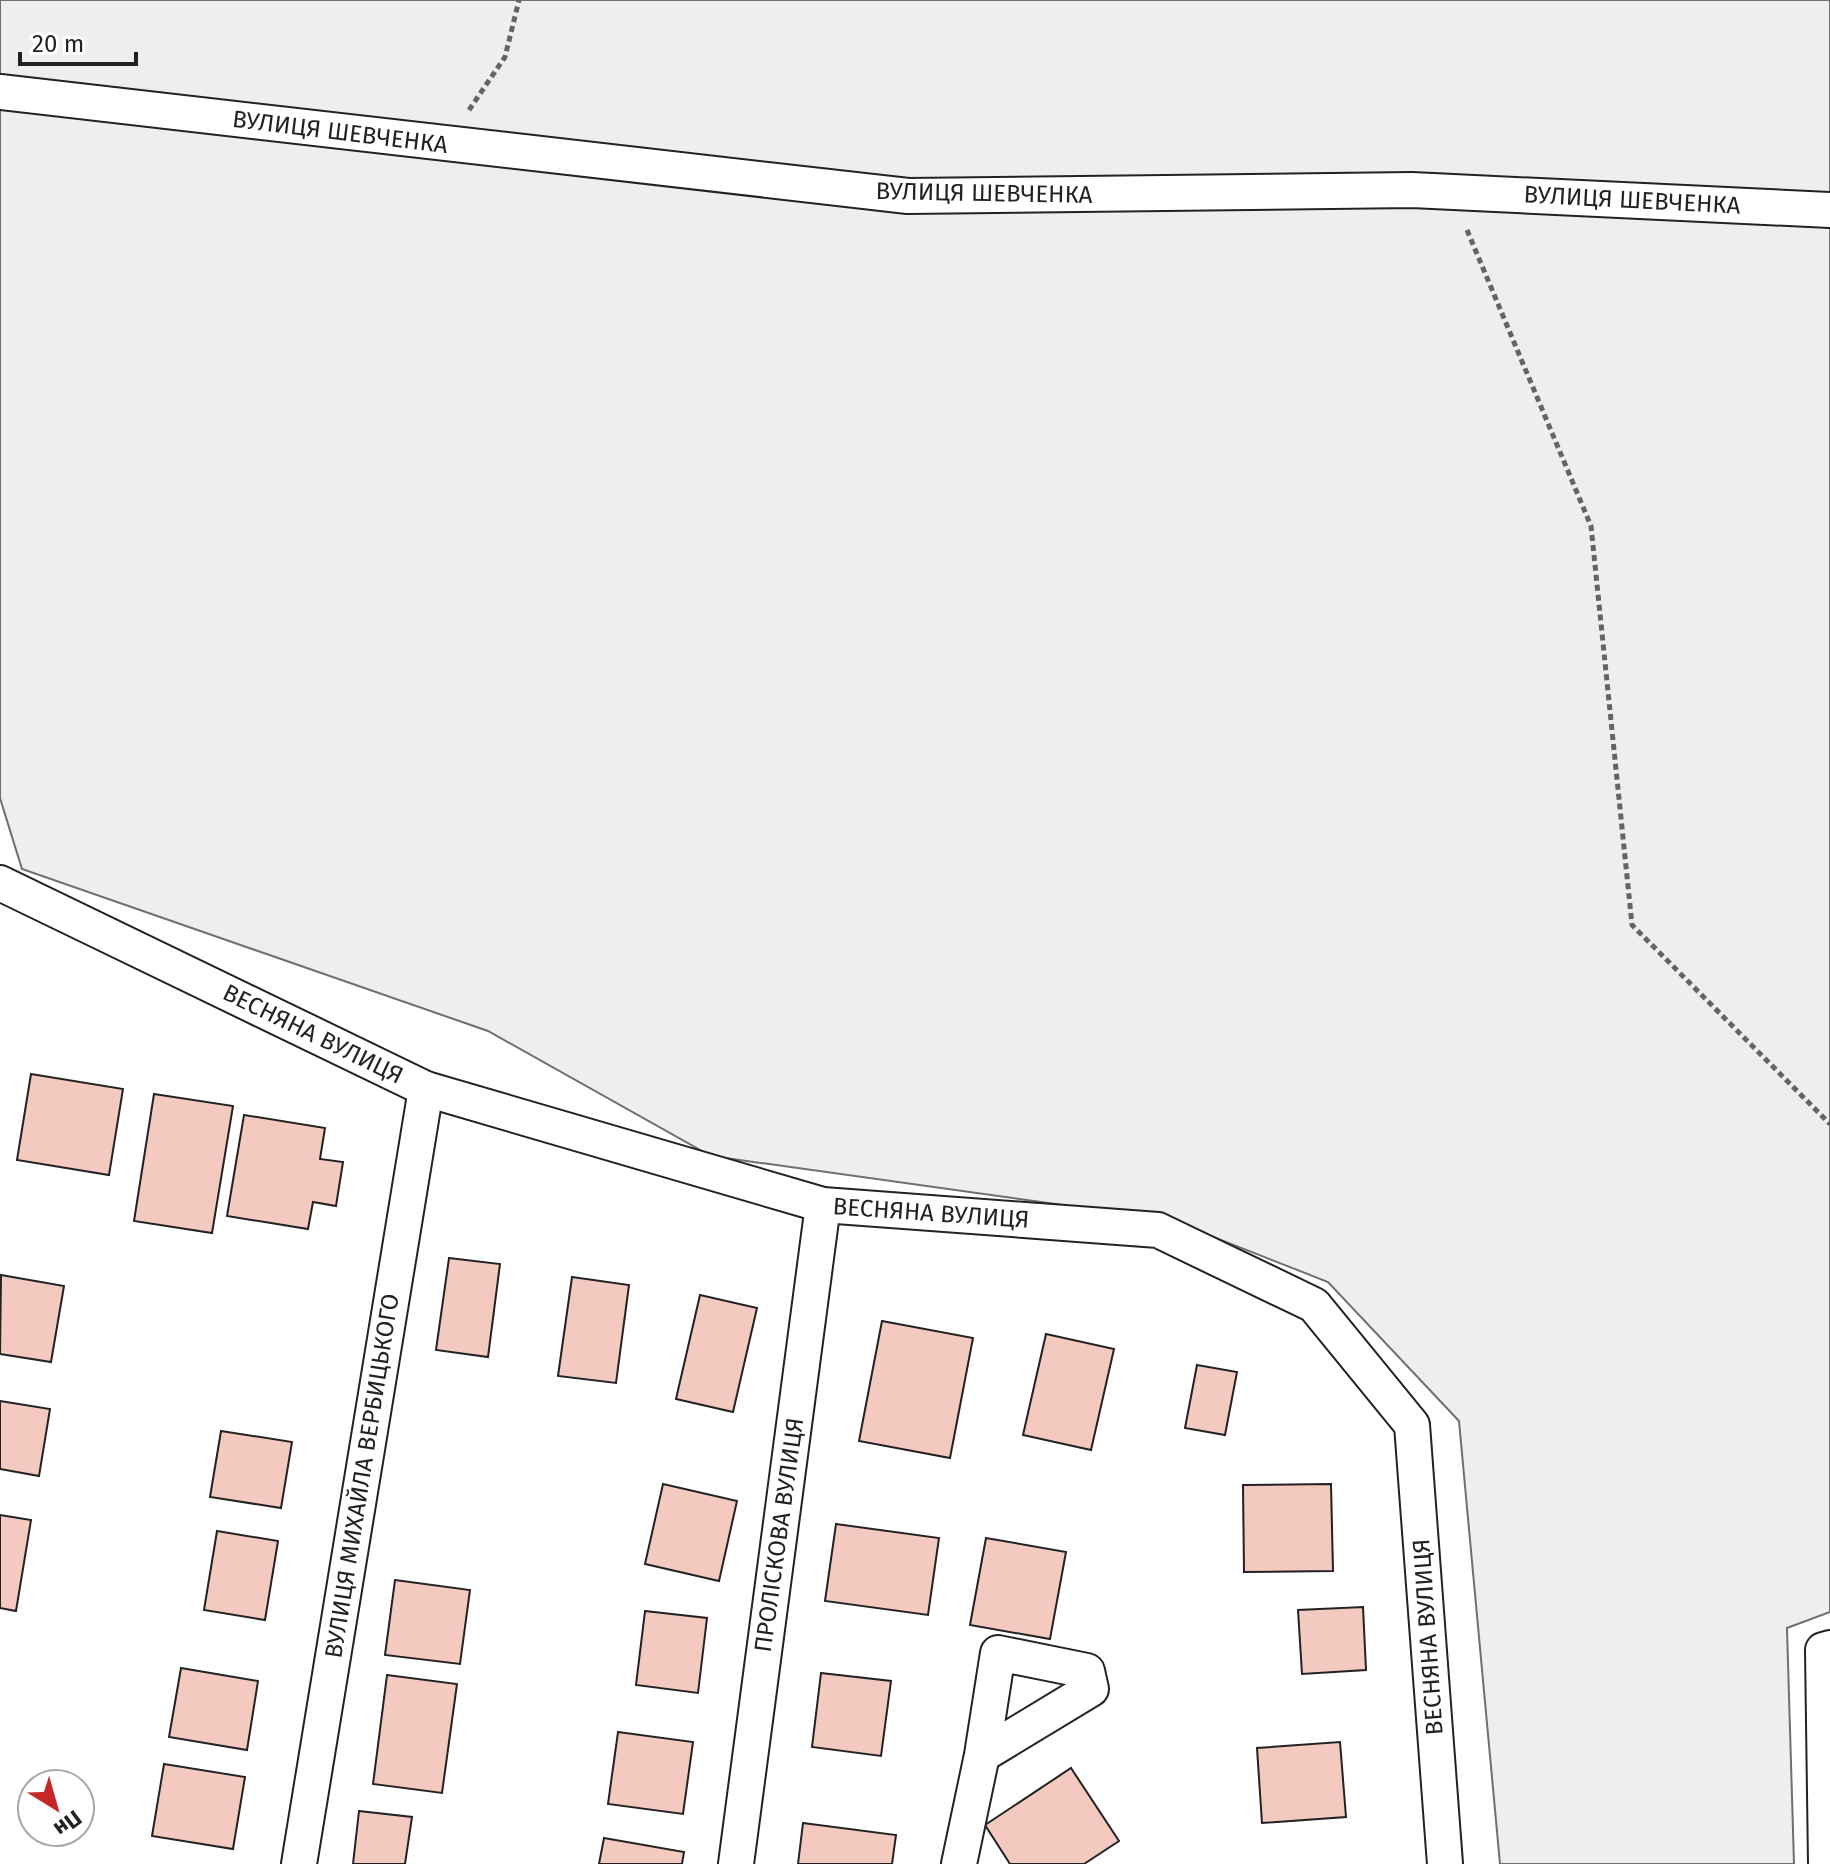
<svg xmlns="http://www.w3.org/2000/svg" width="1830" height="1864" font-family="'Fira Sans',sans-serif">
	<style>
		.green { fill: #eee; stroke: #6f6f6f; stroke-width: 2 }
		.building { fill: #f3c9c0; stroke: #222; stroke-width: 2 }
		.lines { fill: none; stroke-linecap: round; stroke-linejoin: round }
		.minor-casing { stroke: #222; stroke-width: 38 }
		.path { stroke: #646464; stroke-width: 5; stroke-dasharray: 6 4; stroke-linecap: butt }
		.minor { stroke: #fff; stroke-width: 34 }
		.labels { text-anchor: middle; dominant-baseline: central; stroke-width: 6; stroke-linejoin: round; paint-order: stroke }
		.street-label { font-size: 24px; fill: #222; stroke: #fff }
	</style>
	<rect width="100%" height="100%" fill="#fff"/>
	<path class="green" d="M0 0H1830V1612L1787 1628 1794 1864H1500L1459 1421 1328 1282 1170 1220 711 1156 488 1031 22 869 0 798Z"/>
	<g class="building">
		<path d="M31 1074 123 1089 109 1175 17 1160Z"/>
		<path d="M154 1094 233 1106 212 1233 134 1221Z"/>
		<path d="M244 1115 325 1128 320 1159 343 1162 336 1206 313 1202 308 1229 227 1216Z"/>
		<path d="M449 1258 500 1264 488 1357 436 1350Z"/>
		<path d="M1 1275 64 1286 51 1362 0 1354Z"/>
		<path d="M572 1277 629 1285 616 1383 558 1376Z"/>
		<path d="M700 1295 757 1308 733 1412 676 1399Z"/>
		<path d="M882 1321 973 1338 950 1458 859 1441Z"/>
		<path d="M1046 1334 1114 1349 1091 1450 1023 1435Z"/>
		<path d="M1197 1365 1237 1372 1225 1435 1185 1428Z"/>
		<path d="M0 1401 50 1409 39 1476 0 1469Z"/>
		<path d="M221 1431 292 1442 281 1508 210 1497Z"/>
		<path d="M663 1484 737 1501 719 1581 645 1564Z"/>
		<path d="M1331 1484 1333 1571 1244 1572 1243 1485Z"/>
		<path d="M0 1515 31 1520 16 1611 0 1608Z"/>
		<path d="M836 1524 939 1538 928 1615 825 1601Z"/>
		<path d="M217 1531 278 1541 265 1620 204 1610Z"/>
		<path d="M986 1538 1066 1552 1050 1639 970 1625Z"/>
		<path d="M395 1580 470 1590 460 1664 385 1655Z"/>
		<path d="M1363 1607 1366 1670 1302 1674 1298 1610Z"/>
		<path d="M645 1611 707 1618 698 1693 636 1685Z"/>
		<path d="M181 1668 258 1681 247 1750 169 1737Z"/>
		<path d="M821 1673 891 1681 881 1756 812 1747Z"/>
		<path d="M387 1675 457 1684 442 1793 373 1784Z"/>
		<path d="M618 1732 693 1742 683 1814 608 1804Z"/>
		<path d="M1340 1742 1346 1817 1262 1823 1257 1748Z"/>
		<path d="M164 1764 245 1777 233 1849 152 1836Z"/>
		<path d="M1071 1768 1119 1841 1084 1864H1010L985 1825Z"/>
		<path d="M359 1811 412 1817 405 1864H353Z"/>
		<path d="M803 1823 896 1835 892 1864H798Z"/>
		<path d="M604 1838 684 1852 682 1864H599Z"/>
	</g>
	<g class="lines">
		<defs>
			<g id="minor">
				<path d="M0 92 908 196 1412 190 1830 210"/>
				<path d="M0 883 426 1089 823 1205 1158 1230 1314 1305 1412 1425 1445 1864"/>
				<path d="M299 1864 426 1089"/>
				<path d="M736 1864 823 1205"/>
				<path d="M959 1864 982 1755 998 1653 1087 1671 1091 1689 982 1755"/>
				<path d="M1826 1864 1823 1650 1830 1648"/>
			</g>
		</defs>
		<use href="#minor" class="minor-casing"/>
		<g class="path">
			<path d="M469 110 505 57 519 0"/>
			<path d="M1467 230 1591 526 1632 925 1830 1124"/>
		</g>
		<use href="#minor" class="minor"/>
	</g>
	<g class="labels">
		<g class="street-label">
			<text transform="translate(340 132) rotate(7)">ВУЛИЦЯ ШЕВЧЕНКА</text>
			<text transform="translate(984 193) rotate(1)">ВУЛИЦЯ ШЕВЧЕНКА</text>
			<text transform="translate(1632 200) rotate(3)">ВУЛИЦЯ ШЕВЧЕНКА</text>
			<text transform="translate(313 1034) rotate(26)">ВЕСНЯНА ВУЛИЦЯ</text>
			<text transform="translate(931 1213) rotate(4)">ВЕСНЯНА ВУЛИЦЯ</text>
			<text transform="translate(362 1476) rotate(-81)">ВУЛИЦЯ МИХАЙЛА ВЕРБИЦЬКОГО</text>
			<text transform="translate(779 1535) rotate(-82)">ПРОЛІСКОВА ВУЛИЦЯ</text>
			<text transform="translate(1428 1637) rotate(-94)">ВЕСНЯНА ВУЛИЦЯ</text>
		</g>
	</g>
	<g transform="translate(56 1808) rotate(143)"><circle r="38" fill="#ffffff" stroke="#a7a7a7" stroke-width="2"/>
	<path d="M0-6L14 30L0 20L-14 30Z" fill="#c62828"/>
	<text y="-12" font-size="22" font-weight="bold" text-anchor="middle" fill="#222222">Пн</text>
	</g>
	<path d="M20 52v12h116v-12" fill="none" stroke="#222222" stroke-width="4"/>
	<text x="32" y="52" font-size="24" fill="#222222" stroke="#ffffff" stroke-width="6" paint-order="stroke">20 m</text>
</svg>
